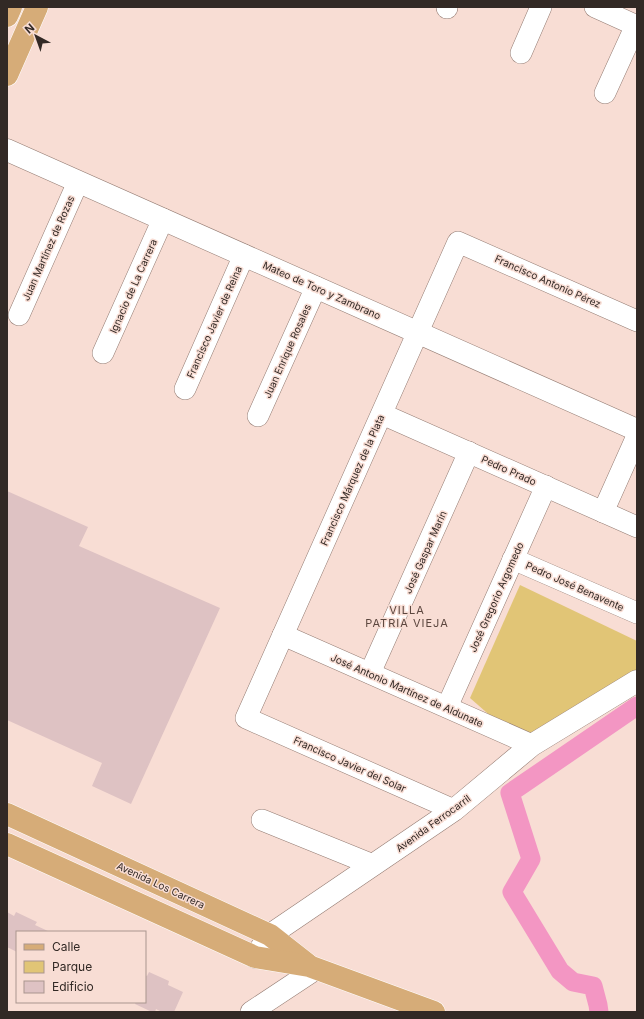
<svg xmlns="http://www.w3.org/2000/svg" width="644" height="1019" font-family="Inter,sans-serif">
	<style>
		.green { fill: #e1c576 }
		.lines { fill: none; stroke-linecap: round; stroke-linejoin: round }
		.canal { stroke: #f396c3; stroke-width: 19 }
		.building { fill: #dec2c3 }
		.minor-casing { stroke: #947c73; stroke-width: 22 }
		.tertiary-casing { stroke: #947c73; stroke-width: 23 }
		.primary-casing { stroke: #fff; stroke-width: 23 }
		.minor { stroke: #fff; stroke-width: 21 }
		.tertiary { stroke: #fff; stroke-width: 22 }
		.primary { stroke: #d6ac78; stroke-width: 22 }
		.labels { text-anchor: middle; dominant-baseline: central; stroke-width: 3; stroke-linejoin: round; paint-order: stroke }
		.street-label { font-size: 10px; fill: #322925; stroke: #f8ddd4 }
		.neighbourhood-label { font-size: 11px; letter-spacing: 1px; fill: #5c473f; stroke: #f8ddd4 }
	</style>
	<rect width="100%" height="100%" fill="#f8ddd4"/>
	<path class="green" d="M520 585 637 641V670L525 746 470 698Z"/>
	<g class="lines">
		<path class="canal" d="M599 1012 598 1005 593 986 573 982 560 971 512 892 531 859 510 793 637 706"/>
	</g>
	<g class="building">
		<path d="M7 491 88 527 79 546 220 608 131 804 92 786 102 763 7 720Z"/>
		<path d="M7 912 14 916 16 912 37 922 35 925 50 932H17V952L7 947Z"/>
		<path d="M149 972 169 981 168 985 183 992 174 1012H162L156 1009 155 1012H152L135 1004 136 1002H145V975L147 976Z"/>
	</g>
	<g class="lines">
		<defs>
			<g id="minor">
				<path d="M595 7 637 26"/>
				<path d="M447 8V7"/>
				<path d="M521 53 541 7"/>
				<path d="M605 93 636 25"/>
				<path d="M19 315 78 182"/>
				<path d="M103 353 163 219"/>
				<path d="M185 389 244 255"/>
				<path d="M382 414 637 527"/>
				<path d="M258 416 316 287"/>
				<path d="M603 512 637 436"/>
				<path d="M513 559 637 613"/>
				<path d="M283 635 532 745"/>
				<path d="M370 673 469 452"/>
				<path d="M447 707 546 486"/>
				<path d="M454 810 246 718 458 242 637 321"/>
				<path d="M262 820 373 865"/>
				<path d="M251 1012 316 969"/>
			</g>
			<g id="tertiary">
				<path d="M7 150 637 430"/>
				<path d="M255 957 270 935 454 810 532 745 637 681"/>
			</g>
			<g id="primary">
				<path d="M7 16 11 7"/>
				<path d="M7 75 37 7"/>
				<path d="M7 814 270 935 307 964"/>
				<path d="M7 844 255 957 309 966 434 1012"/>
			</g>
		</defs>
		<use href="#minor" class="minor-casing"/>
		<use href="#tertiary" class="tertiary-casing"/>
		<use href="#primary" class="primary-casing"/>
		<use href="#minor" class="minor"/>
		<use href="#tertiary" class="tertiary"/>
		<use href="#primary" class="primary"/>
	</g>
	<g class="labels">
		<g class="street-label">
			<text transform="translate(48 248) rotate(-66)">Juan Martínez de Rozas</text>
			<text transform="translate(548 281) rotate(24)">Francisco Antonio Pérez</text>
			<text transform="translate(133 286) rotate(-66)">Ignacio de La Carrera</text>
			<text transform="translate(322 290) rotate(24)">Mateo de Toro y Zambrano</text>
			<text transform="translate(214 322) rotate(-66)">Francisco Javier de Reina</text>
			<text transform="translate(287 351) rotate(-66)">Juan Enrique Rosales</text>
			<text transform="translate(509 470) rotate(24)">Pedro Prado</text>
			<text transform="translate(352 480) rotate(-66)">Francisco Márquez de la Plata</text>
			<text transform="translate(425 552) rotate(-66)">José Gaspar Marín</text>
			<text transform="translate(575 586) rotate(24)">Pedro José Benavente</text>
			<text transform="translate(496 597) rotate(-66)">José Gregorio Argomedo</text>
			<text transform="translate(407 690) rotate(24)">José Antonio Martínez de Aldunate</text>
			<text transform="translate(350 764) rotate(24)">Francisco Javier del Solar</text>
			<text transform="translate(433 823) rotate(-36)">Avenida Ferrocarril</text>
			<text transform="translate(161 885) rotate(25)">Avenida Los Carrera</text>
		</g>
		<g class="neighbourhood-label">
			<text x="407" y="610">VILLA<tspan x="407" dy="13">PATRIA VIEJA</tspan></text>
		</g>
	</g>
	<rect width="644" height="1019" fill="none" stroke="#322925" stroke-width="16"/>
	<rect x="16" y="931" width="130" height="72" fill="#f8ddd4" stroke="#a9958e"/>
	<rect x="24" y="944" width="20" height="6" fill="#d6ac78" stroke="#a9958e"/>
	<text x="52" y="951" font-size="12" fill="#322925">Calle</text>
	<rect x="24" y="961" width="20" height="12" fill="#e1c576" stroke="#a9958e"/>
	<text x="52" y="971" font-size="12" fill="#322925">Parque</text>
	<rect x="24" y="981" width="20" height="12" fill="#dec2c3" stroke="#a9958e"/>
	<text x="52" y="991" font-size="12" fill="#322925">Edificio</text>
	<g transform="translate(36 36) rotate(319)" stroke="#f8ddd4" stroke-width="3" paint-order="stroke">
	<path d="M0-3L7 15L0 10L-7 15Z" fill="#322925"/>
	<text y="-6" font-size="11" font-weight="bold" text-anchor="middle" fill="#322925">N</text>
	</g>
</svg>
